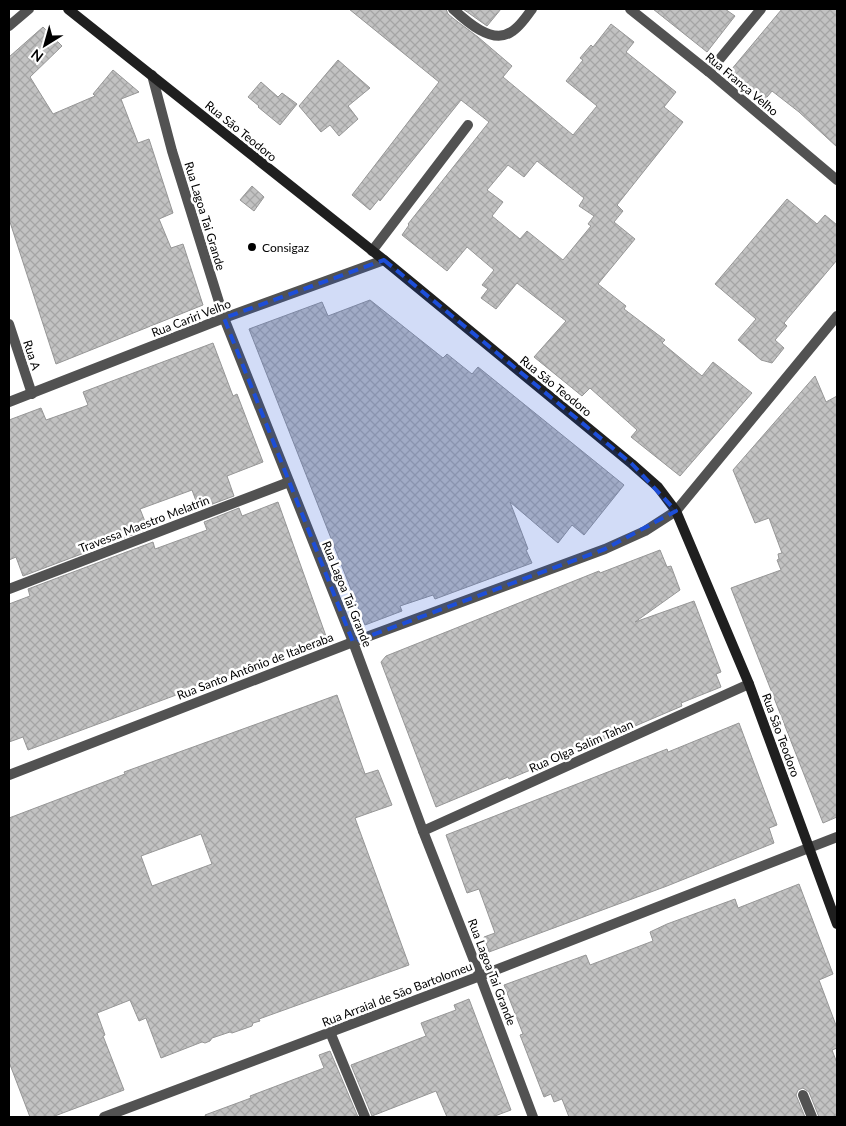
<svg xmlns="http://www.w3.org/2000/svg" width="846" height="1126" font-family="Lato,sans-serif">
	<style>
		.building { fill: url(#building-cross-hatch); stroke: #969696; fill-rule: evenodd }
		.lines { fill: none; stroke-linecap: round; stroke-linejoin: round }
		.lane { stroke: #525252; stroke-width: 10 }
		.street { stroke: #525252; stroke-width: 10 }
		.secondary { stroke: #1f1f1f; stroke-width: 10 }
		.marked { fill: #1d4ed8; fill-opacity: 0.2; stroke: #1d4ed8; stroke-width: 4; stroke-dasharray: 10 6; stroke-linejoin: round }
		.poi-dot { fill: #000; stroke: #fff; stroke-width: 2 }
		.labels { text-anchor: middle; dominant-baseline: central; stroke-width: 5; stroke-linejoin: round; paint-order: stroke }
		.street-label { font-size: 12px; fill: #000; stroke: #fff }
		.poi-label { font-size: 12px; fill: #000; stroke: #fff; text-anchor: start }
	</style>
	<defs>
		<pattern id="building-cross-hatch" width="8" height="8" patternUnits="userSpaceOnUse" patternTransform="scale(1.25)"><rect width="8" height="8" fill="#c2c2c2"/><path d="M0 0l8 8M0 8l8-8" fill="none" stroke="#a5a5a5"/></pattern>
	</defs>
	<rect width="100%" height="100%" fill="#fff"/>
	<g class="building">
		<path d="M349 9H446L448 14 454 19 478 37 512 66 503 77 573 135 597 106 566 81 583 60 580 58 591 45 593 47 611 24 634 42 626 52 676 92 664 107 683 122 617 205 623 211 614 222 635 239 598 284 626 306 624 309 665 340 662 343 702 376 713 362 752 393 680 476 631 437 637 430 590 388 582 396 534 357 566 321 517 283 496 309 481 298 488 289 482 285 494 270 467 247 447 271 402 235 409 225 408 224 489 122 461 100 380 201 379 199 370 210 352 195 439 82ZM537 161 584 198 579 206 594 216 588 224 591 226 563 260 527 231 520 239 492 216 503 202 487 190 508 165 524 177Z"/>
		<path d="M463 9H501L487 26Z"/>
		<path d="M653 9H725L735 16 707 52Z"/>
		<path d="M782 9H837V147L799 112 772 91 763 102 748 90 750 88 737 78 738 76 731 70Z"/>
		<path d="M43 27 62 46 30 77 53 114 95 96 93 94 113 70 139 92 121 99 138 143 149 139 173 213 159 219 171 248 183 244 203 305 56 364 9 219V57Z"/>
		<path d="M338 60 370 88 348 106 358 119 339 136 330 125 321 132 299 106Z"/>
		<path d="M261 82 278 97 282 93 297 104 280 125 258 107 259 106 248 97Z"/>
		<path d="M252 186 264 197 254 211 240 200Z"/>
		<path d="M787 199 817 224 825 215 837 225V260L784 323 787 326 775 340 784 348 772 363 761 360 738 340 756 319 715 284Z"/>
		<path d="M370 300 443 358 447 354 472 374 478 367 624 485 584 535 572 525 558 543 510 502 528 549 526 550 532 563 435 599 433 595 400 606 402 611 365 625 249 329 322 302 328 316Z"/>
		<path d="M213 343 233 396 237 394 263 462 227 476 234 496 199 509 192 490 140 509 148 529 23 576 16 557 9 560V420L41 408 46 420 83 407 88 405 83 392Z"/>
		<path d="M815 376 826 402 837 396V817L823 823 731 588 781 570 777 560 779 559 778 554 782 553 769 518 755 523 733 470Z"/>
		<path d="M278 502 327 639 28 750 23 737 9 742V604L30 596 28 589 153 542 155 549 207 530 204 522 239 508 242 516Z"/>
		<path d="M660 550 667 567 671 566 680 590 635 622 694 601 721 672 716 674 721 687 681 703 682 706 607 738 509 779 508 777 436 807 381 662 386 656 599 571 600 573Z"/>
		<path d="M337 695 365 774 378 770 392 805 355 818 409 965 259 1019 260 1021 253 1023 252 1026 232 1033 230 1032 212 1038 210 1041 205 1043 202 1042 161 1058 146 1018 139 1021 130 1000 97 1013 105 1035 103 1036 124 1090 52 1117H30L9 1062V818L125 774 124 772ZM201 834 212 864 152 886 141 856Z"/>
		<path d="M739 723 777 825 769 828 774 843 667 886 489 952 484 937 495 933 479 889 467 893 446 835 667 749 668 752Z"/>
		<path d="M799 884 833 974 819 980 837 1028V1048L832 1050 837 1063V1117H819L809 1092 803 1088 798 1090 796 1095 805 1117H569L562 1099 554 1102 551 1094 544 1097 520 1035 523 1034 504 985 586 955 590 965 653 941 650 932 667 924 735 899 738 908Z"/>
		<path d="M469 999 511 1110 492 1117H447L436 1091 372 1116 351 1065 426 1036 421 1023 456 1010 454 1005Z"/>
		<path d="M330 1051 358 1117H206L205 1115 251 1098 250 1096 324 1068 319 1055Z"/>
	</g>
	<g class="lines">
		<g class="lane">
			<path d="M330 1032 365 1117"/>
			<path d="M803 1095 812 1117"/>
		</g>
		<g class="street">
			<path d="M453 9C466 21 492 45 511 32 519 28 527 16 532 9"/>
			<path d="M630 9 709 72 837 180"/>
			<path d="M9 26 29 9"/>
			<path d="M709 72 761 9"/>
			<path d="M152 75 172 151 224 318 353 642 423 831 480 976 533 1117"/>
			<path d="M372 251 468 125"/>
			<path d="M9 324 32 394"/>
			<path d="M9 402 224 318 384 260"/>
			<path d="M9 589 289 482"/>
			<path d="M9 775 353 642 605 549 645 531 676 511 837 316"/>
			<path d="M423 831 749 684"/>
			<path d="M104 1117 480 976 837 837"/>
		</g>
		<path class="secondary" d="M68 9 384 260 632 464 658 487 676 511 749 684 837 924"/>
	</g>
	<path class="marked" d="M384 260 632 464 676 511 605 549 353 642 224 318Z"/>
	<circle class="poi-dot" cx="252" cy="247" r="5"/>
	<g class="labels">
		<g class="street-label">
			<text transform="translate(742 84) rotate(40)">Rua França Velho</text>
			<text transform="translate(241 131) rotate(39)">Rua São Teodoro</text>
			<text transform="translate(205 216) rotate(73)">Rua Lagoa Tai Grande</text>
			<text transform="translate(191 318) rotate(-21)">Rua Cariri Velho</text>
			<text transform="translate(32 355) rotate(72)">Rua A</text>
			<text transform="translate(556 386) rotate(39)">Rua São Teodoro</text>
			<text transform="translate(144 524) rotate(-21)">Travessa Maestro Melatrin</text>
			<text transform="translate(347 594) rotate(68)">Rua Lagoa Tai Grande</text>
			<text transform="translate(255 666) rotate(-21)">Rua Santo Antônio de Itaberaba</text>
			<text transform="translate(781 735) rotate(70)">Rua São Teodoro</text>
			<text transform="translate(581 746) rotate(-24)">Rua Olga Salim Tahan</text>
			<text transform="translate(492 972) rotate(69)">Rua Lagoa Tai Grande</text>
			<text transform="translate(397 994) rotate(-21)">Rua Arraial de São Bartolomeu</text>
		</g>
		<g class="poi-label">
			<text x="262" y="247">Consigaz</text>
		</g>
	</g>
	<rect width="846" height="1126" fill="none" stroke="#000000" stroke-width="20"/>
	<g transform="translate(45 45) rotate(217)" stroke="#ffffff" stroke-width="4" paint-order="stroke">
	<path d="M0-4L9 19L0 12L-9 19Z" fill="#000000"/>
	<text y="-8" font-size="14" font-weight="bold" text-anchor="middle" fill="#000000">N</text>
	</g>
</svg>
